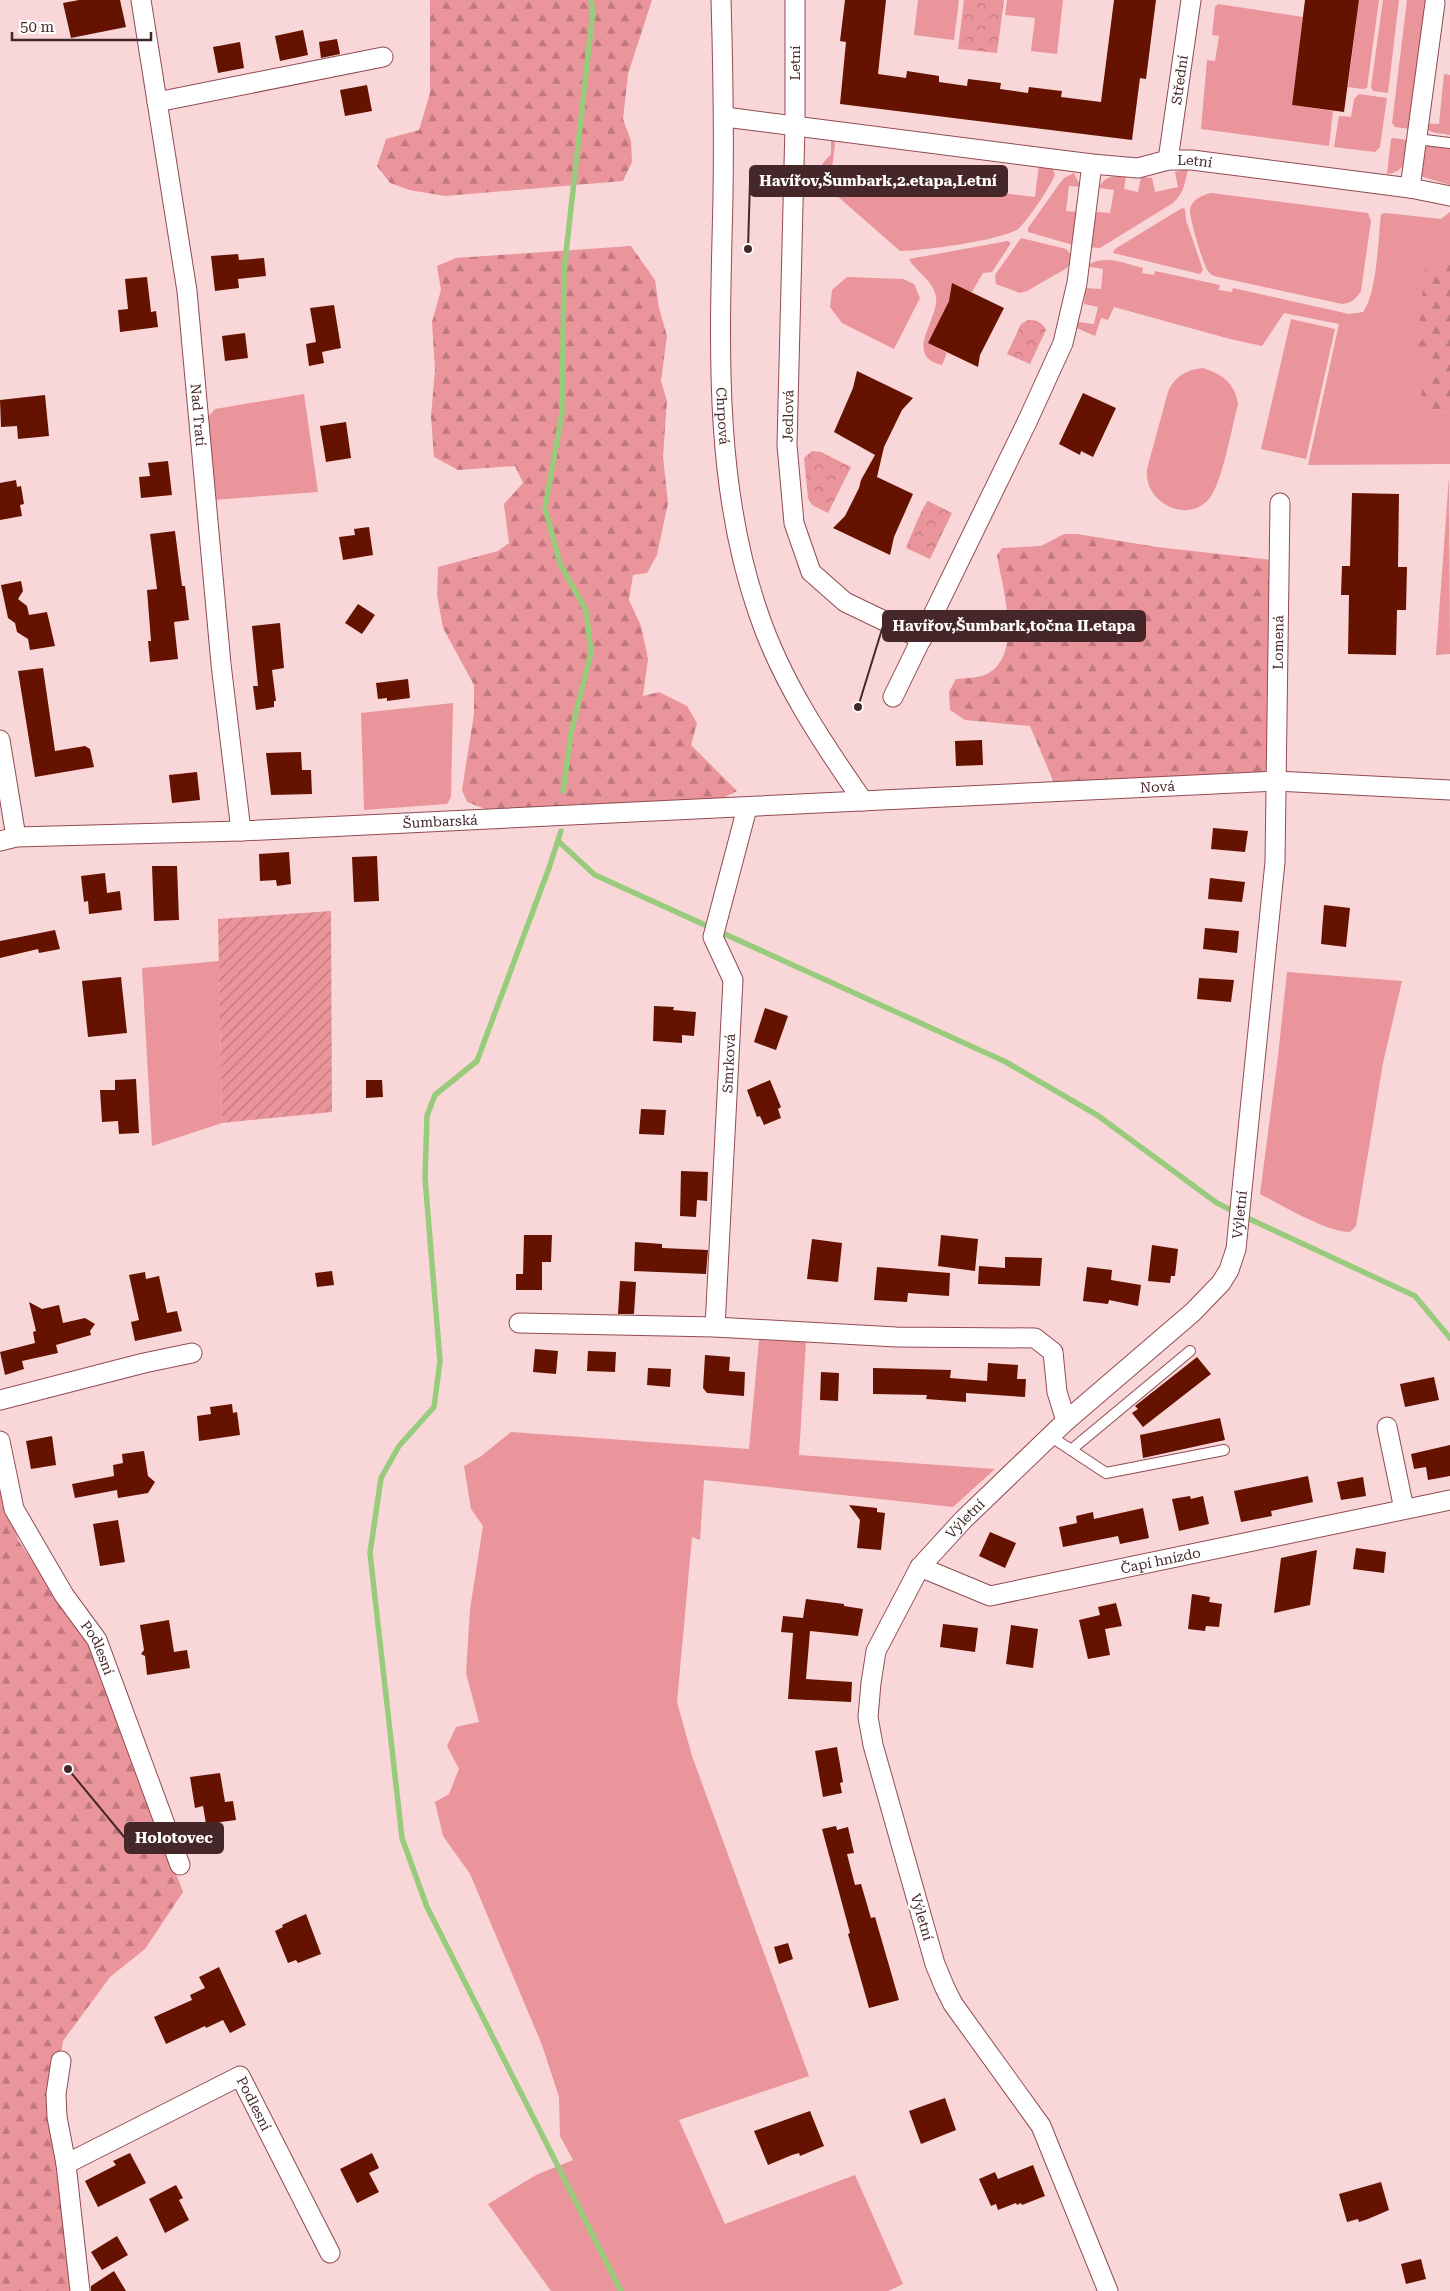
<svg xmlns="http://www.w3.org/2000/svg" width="1450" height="2291" font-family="'Roboto Serif',serif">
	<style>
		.grass { fill: #ea949b }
		.forest { fill: url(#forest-firs) }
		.park { fill: url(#park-crowns) }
		.garden { fill: url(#garden-furrows) }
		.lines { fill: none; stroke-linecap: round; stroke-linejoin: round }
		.stream { stroke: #98cb7b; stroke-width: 5.5 }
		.building { fill: #651200 }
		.lane-casing { stroke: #914b51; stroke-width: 12 }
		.street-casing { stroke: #914b51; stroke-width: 21 }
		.lane { stroke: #fff; stroke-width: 10 }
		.street { stroke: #fff; stroke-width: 19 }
		.labels { text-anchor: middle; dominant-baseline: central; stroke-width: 5; stroke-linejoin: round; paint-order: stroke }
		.street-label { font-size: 14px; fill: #462729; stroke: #fff }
		.leader { fill: none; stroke: #462729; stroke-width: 2 }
		.callout-dot { fill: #462729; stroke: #fff; stroke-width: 2 }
		.callout { fill: #462729; stroke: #462729; stroke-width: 2 }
		.callout-label { font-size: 15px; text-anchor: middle; font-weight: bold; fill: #fff }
	</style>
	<defs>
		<pattern id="forest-firs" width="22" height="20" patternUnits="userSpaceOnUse" patternTransform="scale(1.25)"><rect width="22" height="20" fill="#ea949b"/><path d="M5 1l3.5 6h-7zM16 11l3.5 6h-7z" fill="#bf797e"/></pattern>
		<pattern id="park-crowns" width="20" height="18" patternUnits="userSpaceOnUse" patternTransform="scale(1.25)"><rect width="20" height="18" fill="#ea949b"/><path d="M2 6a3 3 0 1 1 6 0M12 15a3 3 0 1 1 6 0" fill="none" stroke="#bf797e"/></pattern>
		<pattern id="garden-furrows" width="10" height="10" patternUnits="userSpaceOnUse" patternTransform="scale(1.25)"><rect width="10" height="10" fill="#ea949b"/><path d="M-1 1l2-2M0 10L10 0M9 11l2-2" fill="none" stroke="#bf797e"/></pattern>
	</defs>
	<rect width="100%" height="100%" fill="#f9d7d9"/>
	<g class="grass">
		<path d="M918 0H959L954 40 914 35Z"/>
		<path d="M1007 0H1063L1057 54 1031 51 1035 18 1005 15Z"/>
		<path d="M1359 0H1379L1367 88 1363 89 1348 87Z"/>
		<path d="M1383 0H1399L1388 93 1373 91 1371 87Z"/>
		<path d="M1407 0H1427L1410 129 1395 127 1392 123Z"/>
		<path d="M1218 4 1303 17 1292 105 1333 111 1329 146 1201 129 1207 60 1215 61 1219 36 1212 35 1215 7Z"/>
		<path d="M1444 74 1450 75V135C1439 133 1427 134 1422 123L1439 124Z"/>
		<path d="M1359 94 1387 98 1380 147 1375 152 1334 147 1339 116 1351 117 1354 99Z"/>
		<path d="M1393 138 1408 140C1406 157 1407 172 1387 174L1391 139Z"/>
		<path d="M831 139 834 140 835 144 830 185 856 189 857 181 944 193 946 186 1035 197 1039 164 1051 166 1055 174C1053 183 1026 223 1018 229 1003 240 921 251 900 251L820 181C821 162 820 167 831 154Z"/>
		<path d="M1430 145 1450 146V185L1423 177 1419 170 1424 148Z"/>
		<path d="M1188 169C1185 183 1184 193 1173 203L1100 248 1085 247 1097 212 1110 213 1114 190 1099 188C1104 176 1114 176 1126 175L1124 189 1138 192 1141 177 1152 178 1155 192 1178 187 1175 172Z"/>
		<path d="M1074 173 1081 187 1069 186 1066 211 1078 212 1073 245 1028 232V228L1060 183 1064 178Z"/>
		<path d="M1211 193 1368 213 1371 221 1361 291C1356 299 1352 303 1342 304L1214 276C1212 275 1209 273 1208 271 1203 265 1189 217 1190 209 1192 199 1203 195 1211 193Z"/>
		<path d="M1182 208 1185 209 1186 220 1203 270 1200 274 1113 253 1115 249Z"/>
		<path d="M1450 212V260H1437L1428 357 1431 410 1450 412V464L1308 465 1339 324 1284 313 1262 346 1230 339 1114 307 1108 320 1101 318 1095 336 1072 326 1078 322 1094 324 1098 307 1084 304 1086 288 1101 289 1103 269 1086 266C1105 254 1122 263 1143 268L1142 273 1154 275 1155 271 1220 285 1219 290 1232 292 1233 288 1349 314 1363 312C1377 293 1378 240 1381 214L1386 213 1441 219Z"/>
		<path d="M1021 238 1066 249 1073 257 1067 268 1027 291 1020 293 996 284 995 275Z"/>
		<path d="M1008 241 1011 243 992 272 983 273 972 292 956 286 929 343 947 353 942 365C902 356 940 318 936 296 932 279 916 272 909 259Z"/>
		<path d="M847 277 903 279 914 284 920 298 894 349 842 323 830 307 832 290Z"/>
		<path d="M1291 319 1335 329 1306 459 1261 449Z"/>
		<path d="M1203 368C1222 374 1235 383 1238 404 1232 426 1222 485 1208 500 1186 524 1143 502 1147 469L1168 392C1175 376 1186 370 1203 368Z"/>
		<path d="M304 394 318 492 212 500 206 427 208 417 215 409Z"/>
		<path d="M1449 476 1450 654 1436 655Z"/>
		<path d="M453 703 451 797 447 804 364 810 361 713Z"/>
		<path d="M219 961 222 1123 152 1146 142 968Z"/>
		<path d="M1287 972 1402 981 1383 1063 1356 1226 1350 1232C1326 1232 1282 1205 1260 1194L1278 1056Z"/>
		<path d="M759 1340 806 1341 799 1455 995 1469 953 1507 704 1480 700 1540 692 1537 677 1702 692 1756 809 2076 679 2120 725 2224 855 2175 903 2284 888 2291H551L488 2204 536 2175 573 2160 560 2136 559 2097 542 2045 470 1874 443 1836 435 1802 449 1794 459 1769 447 1746 456 1727 479 1722 466 1673 470 1609 483 1526 471 1509 464 1466 480 1457 511 1432 749 1449Z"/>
	</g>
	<g class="forest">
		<path d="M430 0H652L628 74 623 119 631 141 632 162 623 181 445 196 409 190 390 183 377 166 386 139 419 130 430 93Z"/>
		<path d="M631 246 655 280 659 308 667 336 661 381 667 401 663 457 668 503 657 555 647 573 633 575 629 600 641 626 648 659 643 696 659 692 687 706 697 723 691 745 737 791 723 798 485 809 467 802 462 790 474 714V685L443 628 437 595 438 567 498 551 509 543 504 504 523 483 515 466 458 470 434 457 431 416 435 370 432 322 441 290 437 266 456 258Z"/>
		<path d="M1437 260H1450V412L1431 410 1421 397 1428 357 1417 348 1425 269Z"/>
		<path d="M1064 534H1077L1157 547 1272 560 1267 775 1054 783 1030 726 965 720 950 710 949 692 956 679C965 678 980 678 987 674 1024 654 1002 588 997 555L1002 548 1041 546Z"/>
		<path d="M0 1471 18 1540 90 1645 183 1892 145 1949 110 1977 63 2041 51 2115 76 2291H0Z"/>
	</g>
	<g class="park">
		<path d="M964 0H1004L997 53 958 49Z"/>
		<path d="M1028 320C1036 320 1042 322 1046 330L1030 364 1007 354 1021 324Z"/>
		<path d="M812 451 821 452 851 467 828 513 812 505 808 498 804 458Z"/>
		<path d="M928 501 952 513 930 559 906 548C911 536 921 509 928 501Z"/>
	</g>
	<path class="garden" d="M331 911 332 1112 222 1123 218 919Z"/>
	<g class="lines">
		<g class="stream">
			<path d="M563 791 571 733 591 653 586 610 560 564 545 508 562 413 564 271 593 11 591 0"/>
			<path d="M561 831 549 868 477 1061 435 1095 427 1116 425 1178 440 1361 434 1407 399 1446 381 1478 370 1553 402 1838 427 1907 621 2291"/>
			<path d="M558 841 595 875 1006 1062 1097 1115 1217 1203 1237 1213"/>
			<path d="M1243 1216 1415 1296 1450 1338"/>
		</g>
	</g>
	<g class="building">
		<path d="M79 0H120L126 27 71 38 63 3Z"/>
		<path d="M845 0H886L878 74 906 78 907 71 939 76V82L967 86 968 79 1001 83 1000 89 1028 93 1029 87 1053 90 1062 91 1061 97 1101 102 1114 0H1156L1146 79 1140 78 1132 140 840 104 846 42 840 41Z"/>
		<path d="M1305 0H1359L1344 112 1292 105Z"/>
		<path d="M303 30 308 55 280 61 275 36Z"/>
		<path d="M337 39 340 54 321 58 319 42Z"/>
		<path d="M240 42 244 68 218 73 213 47Z"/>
		<path d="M367 85 372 111 345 116 340 90Z"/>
		<path d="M238 254 239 260 264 258 266 276 238 279 239 288 215 291 211 256Z"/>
		<path d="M147 277 151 312 156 311 158 327 120 332 118 310 128 309 125 279Z"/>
		<path d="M952 283 1004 308 980 355 978 367 928 343 949 301Z"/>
		<path d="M334 305 341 348 322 352 324 363 309 366 306 344 316 342 310 308Z"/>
		<path d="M245 333 248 358 225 361 222 336Z"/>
		<path d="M857 371 913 398 902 410 884 447 877 477 913 494 894 537 890 555 833 528 845 516 859 488 861 480 875 455 834 432 853 388Z"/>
		<path d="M1083 393 1116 408 1093 457 1081 451 1080 455 1059 444Z"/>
		<path d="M45 395 49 436 18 439 17 426 1 427 0 400Z"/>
		<path d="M346 422 351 458 326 462 320 426Z"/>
		<path d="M168 461 172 495 141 498 139 477 150 476 148 463Z"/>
		<path d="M16 480 17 487 21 486 24 504 20 505 22 516 0 520V483Z"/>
		<path d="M1352 493 1399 494 1398 567H1407L1406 610H1397L1396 655 1348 654 1349 595H1341L1342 566H1350Z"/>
		<path d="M369 527 373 555 343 560 339 537 355 535 354 529Z"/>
		<path d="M175 531 182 586H185L189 620 174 622 178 659 150 662 148 641H151L147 590 157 589 150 534Z"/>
		<path d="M21 581 23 591 18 599 27 606 29 615 47 612 55 646 30 650 28 639 17 632 15 623 8 618 1 585Z"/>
		<path d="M358 604 375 615 362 634 345 623Z"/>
		<path d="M280 623 284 668 272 670 276 701H274V707L256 710 253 686H258L252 626Z"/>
		<path d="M43 668 55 751 85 746 90 749 94 767 35 777 18 671Z"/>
		<path d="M408 679 410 698 387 701V698L378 699 376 683Z"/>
		<path d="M982 740 983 765 956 766 955 741Z"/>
		<path d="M301 752 302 770H311L312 794 271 795 266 753Z"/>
		<path d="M197 772 200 800 172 803 169 775Z"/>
		<path d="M1213 828 1248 831 1245 852 1211 849Z"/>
		<path d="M289 852 291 884 277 886 276 880 260 881 259 854Z"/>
		<path d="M377 856 379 901 354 902 352 857Z"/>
		<path d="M152 866H177L179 920 154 921Z"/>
		<path d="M105 873 107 893 120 891 122 910 89 914 88 901 84 902 81 876Z"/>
		<path d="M1210 878 1245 882 1242 902 1208 899Z"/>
		<path d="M1324 905 1350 908 1346 947 1321 944Z"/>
		<path d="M1205 928 1239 931 1237 953 1203 949Z"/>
		<path d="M55 930 60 949 39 953 38 949 0 958V941Z"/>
		<path d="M121 977 127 1033 88 1037 82 981Z"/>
		<path d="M1199 978 1234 980 1231 1002 1197 999Z"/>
		<path d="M654 1006 674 1007 673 1010 696 1012 694 1036 682 1035V1043L653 1041Z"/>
		<path d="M765 1008 788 1016 776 1050 754 1042Z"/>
		<path d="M136 1079 139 1133 119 1134 118 1121 102 1122 100 1090H115V1080Z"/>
		<path d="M366 1080H382L383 1097 366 1098Z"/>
		<path d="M770 1080 781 1107 778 1109 781 1118 764 1125 760 1116 757 1117 747 1090Z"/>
		<path d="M641 1109 666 1110 664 1135 639 1134Z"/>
		<path d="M681 1171 708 1172 707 1201 697 1200 696 1217 680 1216Z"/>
		<path d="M524 1235H552L551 1262H542V1290H516V1274H523Z"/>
		<path d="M941 1235 978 1239 975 1271 938 1266Z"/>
		<path d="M812 1239 842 1243 838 1282 807 1279Z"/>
		<path d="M635 1242 662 1244V1248L708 1250 706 1274 634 1271Z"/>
		<path d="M1152 1245 1178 1249 1175 1276H1171L1170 1283 1148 1281Z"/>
		<path d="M1005 1257 1042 1258 1040 1286 978 1284 979 1266 1005 1268Z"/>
		<path d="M877 1267 950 1273 949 1296 908 1293 907 1302 874 1300Z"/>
		<path d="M1087 1267 1112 1270 1111 1280 1141 1285 1138 1306 1109 1300 1108 1304 1083 1301Z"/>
		<path d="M332 1271 334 1285 317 1287 315 1273Z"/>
		<path d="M145 1272 146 1279 159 1276 167 1313 177 1311 182 1331 135 1341 131 1322 139 1320 129 1275Z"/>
		<path d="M620 1281 636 1282 634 1314H618Z"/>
		<path d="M29 1302 42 1309 59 1305 63 1323 85 1318 95 1324 90 1331 91 1335 56 1345 58 1353 22 1361 24 1369 5 1375 0 1352 35 1343 33 1332 36 1331Z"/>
		<path d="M535 1349 558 1351 556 1374 533 1372Z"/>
		<path d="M588 1351 616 1352 615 1372 587 1371Z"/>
		<path d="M705 1355 730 1357 729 1371 745 1372 744 1396 707 1393 703 1388Z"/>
		<path d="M1197 1357 1211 1374 1143 1427 1132 1413 1138 1409 1135 1406Z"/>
		<path d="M988 1363 1018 1365 1017 1379H1026L1025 1397 966 1393V1402L926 1399 927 1395 873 1394V1368L951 1370 950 1378 987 1381Z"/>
		<path d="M648 1368 671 1369 670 1387 647 1385Z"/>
		<path d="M821 1372 839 1373 838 1401 820 1400Z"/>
		<path d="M1434 1377 1439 1400 1405 1407 1400 1384Z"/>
		<path d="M232 1404 233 1413 237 1412 240 1435 199 1441 197 1416 211 1414 210 1407Z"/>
		<path d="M1220 1418 1225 1440 1143 1458 1140 1435Z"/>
		<path d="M52 1436 56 1465 31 1469 26 1441Z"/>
		<path d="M1450 1445V1476L1428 1480 1426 1467 1414 1469 1411 1454Z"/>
		<path d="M144 1451 148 1476 155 1482 148 1493 118 1498 117 1490 75 1498 72 1484 114 1476 113 1465 123 1463 122 1454Z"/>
		<path d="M1308 1476 1313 1502 1271 1511 1272 1516 1241 1522 1234 1491Z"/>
		<path d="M1363 1477 1366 1496 1341 1500 1337 1482Z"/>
		<path d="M1190 1496 1191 1499 1203 1496 1209 1524 1179 1531 1172 1499Z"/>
		<path d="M849 1505 877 1508V1512L885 1513 881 1550 857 1548 860 1520Z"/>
		<path d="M1143 1508 1149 1538 1120 1544 1118 1536 1063 1547 1059 1527 1077 1523 1076 1516 1093 1512 1094 1519Z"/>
		<path d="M118 1520 125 1562 100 1566 93 1524Z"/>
		<path d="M990 1532 1016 1543 1005 1568 979 1556Z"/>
		<path d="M1356 1548 1386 1552 1384 1573 1353 1569Z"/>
		<path d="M1317 1550 1310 1605 1274 1613 1281 1558Z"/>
		<path d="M1192 1594 1210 1597 1209 1602 1222 1604 1219 1627 1206 1626 1205 1631 1188 1629Z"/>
		<path d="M806 1599 844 1604V1606L863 1609 858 1636 810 1631 806 1679 852 1682 851 1702 788 1699 793 1633 781 1632 783 1616 803 1618Z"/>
		<path d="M1116 1603 1122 1626 1105 1629 1110 1655 1088 1659 1079 1620 1100 1615 1098 1607Z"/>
		<path d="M169 1620 174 1652 187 1650 190 1668 147 1675 145 1656 141 1654 144 1650 140 1625Z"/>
		<path d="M943 1624 978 1628 975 1652 940 1647Z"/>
		<path d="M1011 1625 1038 1629 1033 1668 1006 1664Z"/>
		<path d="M837 1747 843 1782 840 1783 842 1793 823 1797 815 1751Z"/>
		<path d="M220 1773 225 1802 233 1801 236 1820 206 1824 203 1806 195 1808 190 1777Z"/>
		<path d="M836 1826 837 1830 848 1827 854 1853 847 1854 855 1885 861 1884 871 1918 875 1917 899 2000 869 2008 848 1934 850 1933 822 1829Z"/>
		<path d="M306 1914 321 1954 298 1963 296 1960 288 1963 275 1931 283 1927 282 1925Z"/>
		<path d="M788 1943 793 1959 779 1964 774 1947Z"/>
		<path d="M219 1967 246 2025 230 2033 223 2020 206 2028 205 2026 166 2044 154 2017 192 2000 190 1995 205 1988 199 1977Z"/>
		<path d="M945 2098 956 2130 921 2144 909 2111Z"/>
		<path d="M810 2111 824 2146 800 2156 799 2153 792 2155 768 2165 754 2131Z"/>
		<path d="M130 2153 146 2183 98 2207 85 2181 116 2165 113 2161Z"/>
		<path d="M372 2153 379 2168 369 2173 379 2192 357 2203 340 2169Z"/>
		<path d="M1033 2165 1045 2196 1022 2205 1021 2203 1017 2205 1016 2203 998 2210 996 2204 991 2206 979 2179 995 2172 998 2179Z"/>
		<path d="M1381 2182 1389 2210 1368 2219 1359 2222 1358 2219 1347 2222 1339 2194Z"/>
		<path d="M176 2185 183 2198 179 2200 189 2220 165 2233 149 2199Z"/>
		<path d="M117 2236 128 2255 102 2270 91 2252Z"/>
		<path d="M1421 2259 1426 2279 1406 2284 1401 2264Z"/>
		<path d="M114 2271 126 2291H91V2286Z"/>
	</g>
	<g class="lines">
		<defs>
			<g id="lane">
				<path d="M1417 139 1450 143"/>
				<path d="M1050 1436 1106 1473 1224 1450"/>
				<path d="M1071 1450 1190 1351"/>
			</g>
			<g id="street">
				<path id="s1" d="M141 0 187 291 221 664 241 831"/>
				<path id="s2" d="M721 0C723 66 724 131 723 197 720 335 712 479 758 612 781 681 822 742 863 801"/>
				<path d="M795 0V126L787 445 794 523 811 572 845 602 922 639"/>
				<path d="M157 102 383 57"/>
				<path id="s3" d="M725 117 1092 164 1138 168 1168 160H1192L1410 188 1435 3"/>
				<path id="s4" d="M1168 160 1191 0"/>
				<path d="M1410 188 1450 196"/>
				<path d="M893 697 1027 422 1063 343 1077 283 1092 164"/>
				<path d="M0 740 16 837"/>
				<path id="s5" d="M0 841 16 837 241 831 1276 781 1450 790"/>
				<path d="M519 1323 715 1327 896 1337 1035 1338 1053 1352 1057 1392 1066 1421"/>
				<path id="s6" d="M715 1327 733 980 713 937 747 808"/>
				<path d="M0 1400 144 1363 192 1353"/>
				<path d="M1387 1427 1404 1509"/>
				<path id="s7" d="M0 1441 14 1509 64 1595 97 1640 180 1865"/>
				<path id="s8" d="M920 1567 990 1596 1450 1500"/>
				<path d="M61 2061 56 2094 57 2117 66 2164 80 2291"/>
				<path id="s9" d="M66 2164 240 2076 330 2253"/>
				<path id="s10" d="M1108 2291 1041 2126 953 2004 945 1988 935 1964 873 1745 868 1717 871 1683 876 1651 920 1567 963 1520 1066 1421 1193 1312 1221 1283 1229 1270 1236 1249 1275 862 1280 503"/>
			</g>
		</defs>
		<use href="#lane" class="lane-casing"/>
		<use href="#street" class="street-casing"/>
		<use href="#lane" class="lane"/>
		<use href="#street" class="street"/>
	</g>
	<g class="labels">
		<g class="street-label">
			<text transform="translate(795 63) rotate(-90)">Letní</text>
			<text stroke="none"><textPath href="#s4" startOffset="81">Střední</textPath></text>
			<text stroke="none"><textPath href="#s3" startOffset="474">Letní</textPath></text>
			<text stroke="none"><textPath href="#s1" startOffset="419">Nad Tratí</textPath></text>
			<text transform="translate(788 416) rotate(-89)">Jedlová</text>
			<text stroke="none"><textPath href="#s2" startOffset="416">Chrpová</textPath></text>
			<text stroke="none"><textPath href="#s10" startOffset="1850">Lomená</textPath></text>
			<text stroke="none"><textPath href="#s5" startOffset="1159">Nová</textPath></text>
			<text stroke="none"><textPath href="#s5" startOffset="441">Šumbarská</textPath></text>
			<text stroke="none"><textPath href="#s6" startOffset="264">Smrková</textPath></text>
			<text stroke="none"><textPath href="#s10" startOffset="1276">Výletní</textPath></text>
			<text stroke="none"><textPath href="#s10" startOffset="856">Výletní</textPath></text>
			<text stroke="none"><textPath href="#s8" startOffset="250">Čapí hnízdo</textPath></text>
			<text stroke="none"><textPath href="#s7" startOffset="232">Podlesní</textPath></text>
			<text transform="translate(922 1917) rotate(74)">Výletní</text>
			<text stroke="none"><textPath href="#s9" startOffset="226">Podlesní</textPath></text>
		</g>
	</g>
	<path class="leader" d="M748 249L750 181M858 707L883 626M68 1769L125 1838"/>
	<g class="callout-dot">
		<circle cx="748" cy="249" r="5"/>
		<circle cx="858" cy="707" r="5"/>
		<circle cx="68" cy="1769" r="5"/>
	</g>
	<g class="callout">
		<rect x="750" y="166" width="257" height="30" rx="5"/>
		<rect x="883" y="611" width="262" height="30" rx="5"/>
		<rect x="125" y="1823" width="98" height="30" rx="5"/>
	</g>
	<g class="callout-label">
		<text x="878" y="186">Havířov,Šumbark,2.etapa,Letní</text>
		<text x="1014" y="631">Havířov,Šumbark,točna II.etapa</text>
		<text x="174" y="1843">Holotovec</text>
	</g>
	<path d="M12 32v8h139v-8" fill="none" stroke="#462729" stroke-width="2.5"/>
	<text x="20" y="32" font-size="15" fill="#462729" stroke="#ffffff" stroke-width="4" paint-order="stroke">50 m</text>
</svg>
